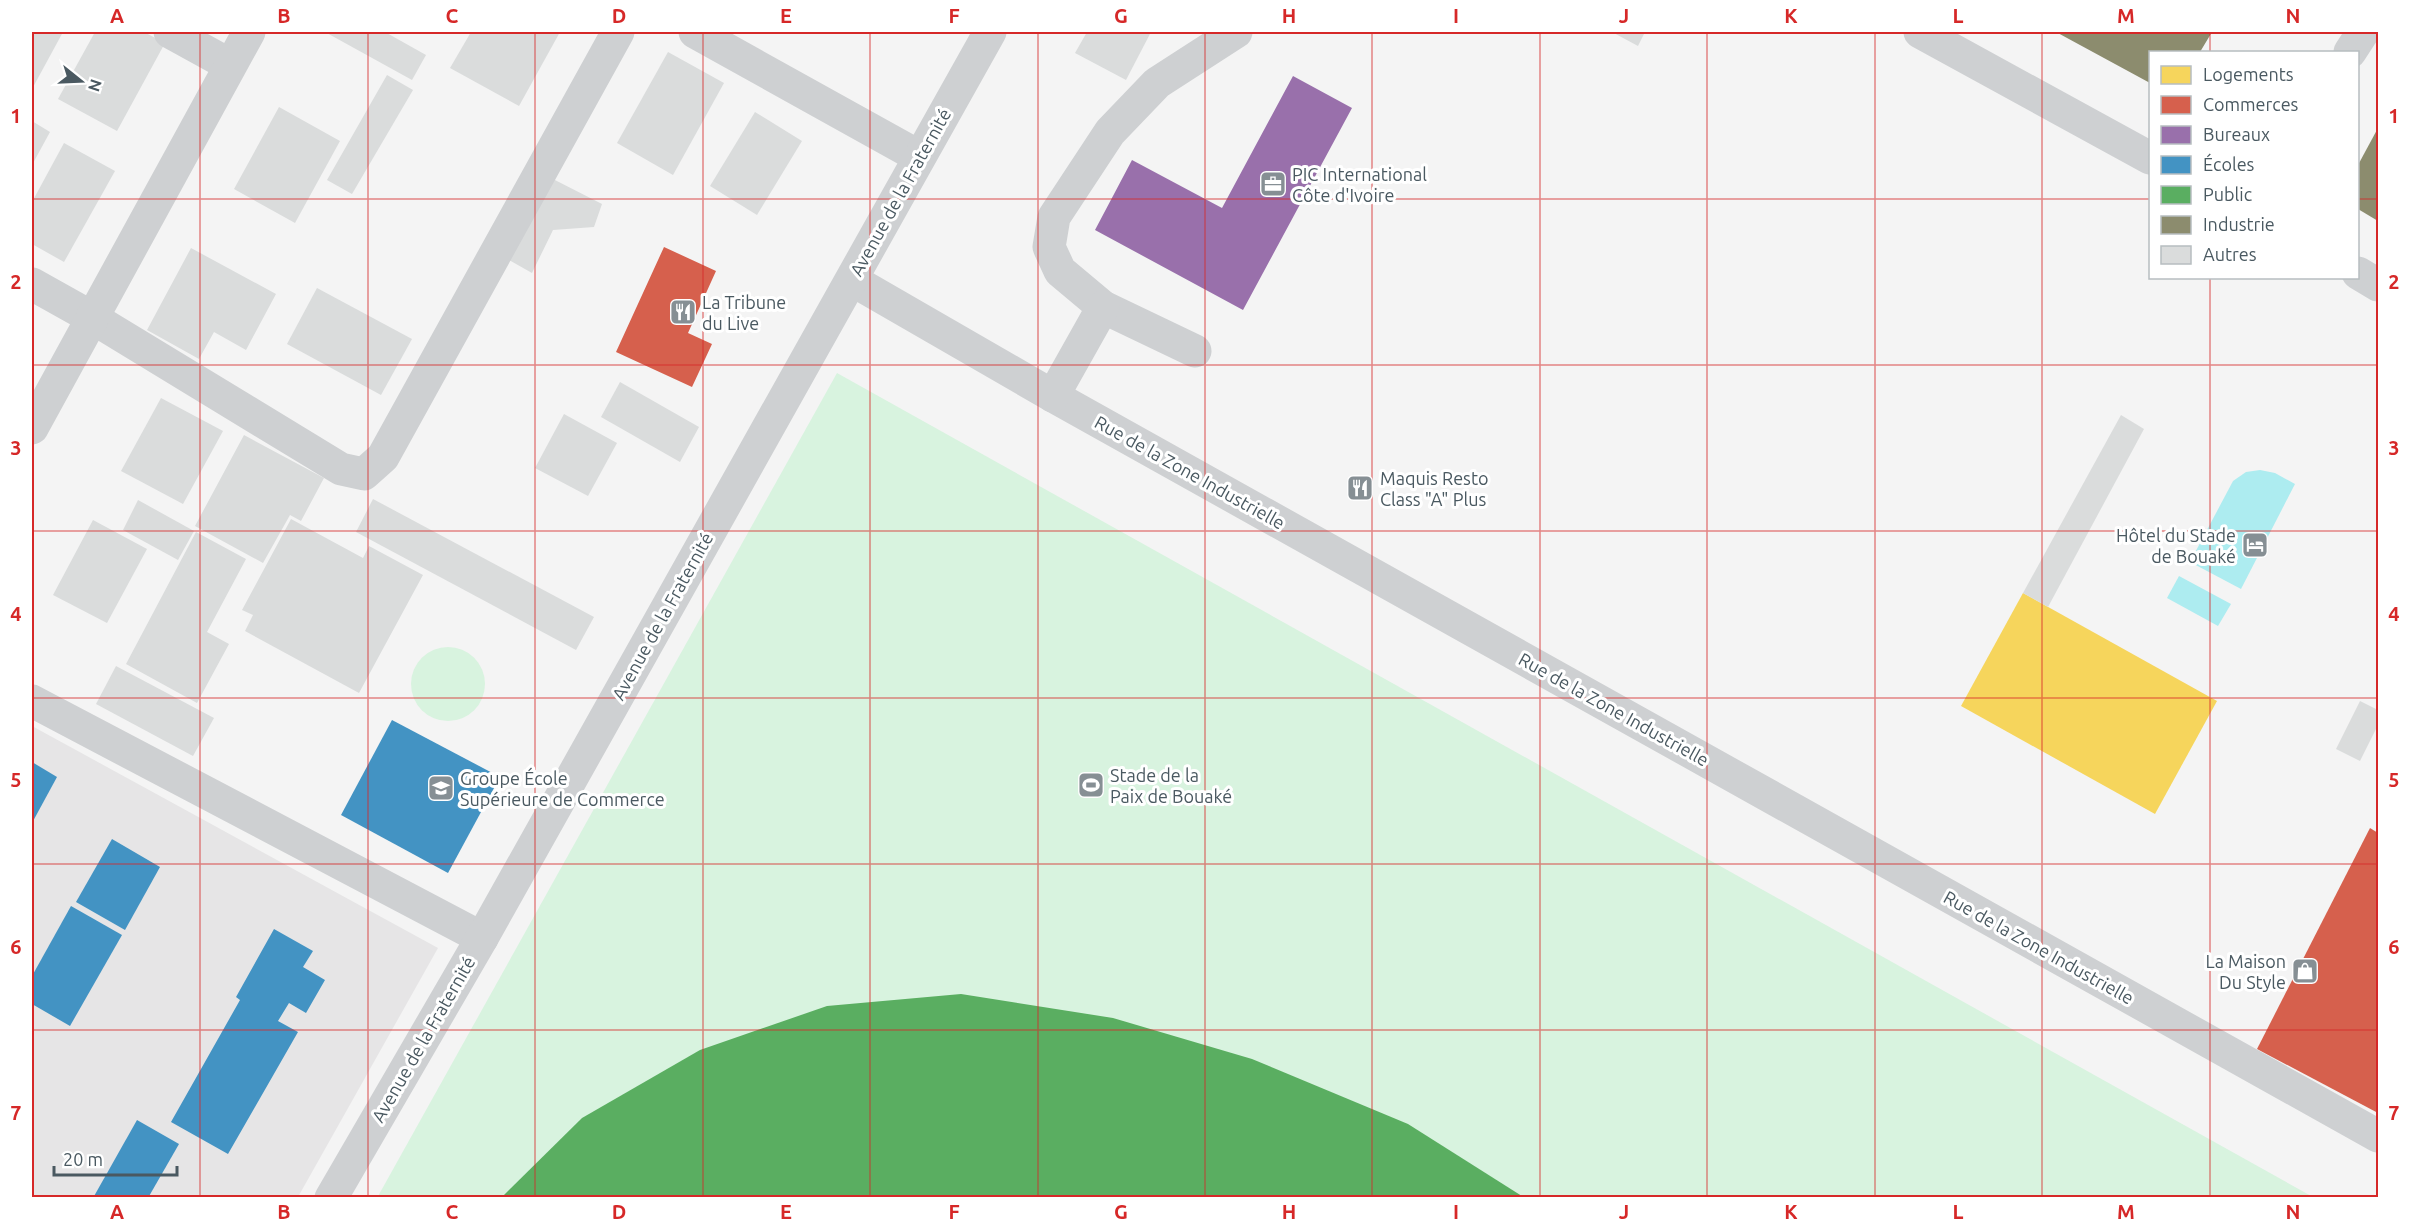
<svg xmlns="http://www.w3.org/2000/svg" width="2410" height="1229" font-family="Ubuntu,sans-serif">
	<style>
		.education { fill: #e6e5e6 }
		.green { fill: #d8f3df }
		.water { fill: #adecf0 }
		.homes { fill: #f6d55c }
		.shops { fill: #d6604d }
		.offices { fill: #9970ab }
		.schools { fill: #4393c3 }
		.public { fill: #5aae61 }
		.industry { fill: #8c8c6e }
		.building { fill: #dadcdc }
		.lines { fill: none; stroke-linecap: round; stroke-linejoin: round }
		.minor { stroke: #ced0d2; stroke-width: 33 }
		.grid { fill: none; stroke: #d62828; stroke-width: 1.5; stroke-opacity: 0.55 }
		.labels { text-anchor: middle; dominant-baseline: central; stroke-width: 6; stroke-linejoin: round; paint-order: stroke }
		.poi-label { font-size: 18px; fill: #4a5961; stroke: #fff; text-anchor: start }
		.street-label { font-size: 18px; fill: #4a5961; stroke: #fff }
		.neatline { fill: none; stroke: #d62828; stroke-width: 2 }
		.grid-label { font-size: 20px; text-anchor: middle; font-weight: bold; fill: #d62828 }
	</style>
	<rect width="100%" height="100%" fill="#f4f4f4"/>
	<path class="education" d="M32 726 438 948 298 1197H32Z"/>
	<g class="green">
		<path d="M837 373 2313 1197 377 1198Z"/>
		<circle cx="448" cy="684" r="37"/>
	</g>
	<g class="water">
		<path d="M2260 470 2275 473 2295 484 2241 589 2190 562 2233 481 2246 472Z"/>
		<path d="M2179 576 2231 604 2218 626 2167 598Z"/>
	</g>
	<path class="homes" d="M2023 593 2217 701 2155 814 1961 706Z"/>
	<g class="shops">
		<path d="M664 247 716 271 688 333 712 344 692 387 616 352Z"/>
		<path d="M2370 828 2378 833V1113L2257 1049Z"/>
	</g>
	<path class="offices" d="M1293 76 1352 108 1243 310 1095 230 1132 160 1222 208Z"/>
	<g class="schools">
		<path d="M392 720 500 777 448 873 341 815Z"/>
		<path d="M32 762 57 777 32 823Z"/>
		<path d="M112 839 160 867 125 930 76 902Z"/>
		<path d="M71 906 122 935 70 1026 32 1004V976Z"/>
		<path d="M274 929 313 951 303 967 325 980 306 1013 289 1003 278 1021 298 1032 228 1154 171 1122 240 1000 236 997Z"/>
		<path d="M137 1120 179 1144 148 1198H93Z"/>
	</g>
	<path class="public" d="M961 994 1113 1018 1252 1059 1408 1124 1525 1198H501L582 1118 700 1050 827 1006Z"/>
	<g class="industry">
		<path d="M2056 32H2212L2200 52H2150V83Z"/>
		<path d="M2378 128V221L2358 209V165Z"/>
	</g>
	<g class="building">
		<path d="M32 32H63L32 89Z"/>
		<path d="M95 32H144L165 43 117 131 58 99Z"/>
		<path d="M325 32H385L426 55 412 80Z"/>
		<path d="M471 32H560L519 106 450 68Z"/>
		<path d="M1087 32H1151L1126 80 1075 53Z"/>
		<path d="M1612 32H1645L1638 46Z"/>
		<path d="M668 52 724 83 673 175 617 143Z"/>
		<path d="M387 75 413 90 352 194 327 180Z"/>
		<path d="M279 107 340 141 295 223 234 189Z"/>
		<path d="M755 112 802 141 757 215 710 186Z"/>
		<path d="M32 121 50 132 32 165Z"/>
		<path d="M64 143 115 171 64 262 32 244V202Z"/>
		<path d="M551 178 602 204 594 227 553 230 532 273 509 260Z"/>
		<path d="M191 248 276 294 246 350 214 332 199 359 147 330Z"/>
		<path d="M317 288 412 339 381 395 287 344Z"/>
		<path d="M620 382 699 427 680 462 601 417Z"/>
		<path d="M161 398 223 431 183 504 121 471Z"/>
		<path d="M564 414 617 443 588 496 535 468Z"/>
		<path d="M2121 415 2144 429 2048 607 2023 593Z"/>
		<path d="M244 435 324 478 301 521 290 515 263 563 195 526Z"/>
		<path d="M373 499 594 617 576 650 356 532Z"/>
		<path d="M138 500 194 531 178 560 123 530Z"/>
		<path d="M291 519 363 558 369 546 423 575 359 693 245 631 253 615 242 610Z"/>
		<path d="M93 520 147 549 107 623 53 595Z"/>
		<path d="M196 532 246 559 207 632 229 644 197 703 126 664Z"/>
		<path d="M116 666 214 718 193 756 96 704Z"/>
		<path d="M2360 701 2378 710V725L2360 761 2336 749Z"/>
	</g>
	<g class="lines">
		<g class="minor">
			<path d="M170 32 230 65"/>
			<path d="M695 32 918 156"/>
			<path d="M1920 32 2150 158"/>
			<path d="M2350 52 2363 32"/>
			<path d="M2358 273 2378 285"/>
			<path d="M852 280 1053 396 2378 1136"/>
			<path d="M32 284 91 317 341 469 364 474 383 457 618 32"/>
			<path d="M1195 351 1103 307 1060 271 1049 247 1054 217 1110 132 1157 83 1236 32"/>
			<path d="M1053 396 1103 307"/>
			<path d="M32 428 249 32"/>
			<path d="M32 701 482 938"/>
			<path d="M331 1198 482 938 990 32"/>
		</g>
	</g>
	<path class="grid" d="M200 32V1198M368 32V1198M535 32V1198M703 32V1198M870 32V1198M1038 32V1198M1205 32V1198M1372 32V1198M1540 32V1198M1707 32V1198M1875 32V1198M2042 32V1198M2210 32V52M32 199H2150M2358 199H2378M2210 278V1198M32 365H2378M32 531H2378M32 698H2378M32 864H2378M32 1030H2378"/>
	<defs>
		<symbol id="office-square" viewBox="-11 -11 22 22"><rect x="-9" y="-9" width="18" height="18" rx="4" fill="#868f94" stroke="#fff"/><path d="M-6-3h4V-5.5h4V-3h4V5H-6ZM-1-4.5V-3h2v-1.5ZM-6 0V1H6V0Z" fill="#fff"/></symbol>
		<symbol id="restaurant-square" viewBox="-11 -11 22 22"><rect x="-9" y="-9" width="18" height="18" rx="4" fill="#868f94" stroke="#fff"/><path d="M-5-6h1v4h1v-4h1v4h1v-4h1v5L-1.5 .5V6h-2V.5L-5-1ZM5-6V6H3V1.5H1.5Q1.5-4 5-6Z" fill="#fff"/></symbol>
		<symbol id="hotel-square" viewBox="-11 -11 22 22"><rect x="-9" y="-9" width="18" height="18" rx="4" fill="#868f94" stroke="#fff"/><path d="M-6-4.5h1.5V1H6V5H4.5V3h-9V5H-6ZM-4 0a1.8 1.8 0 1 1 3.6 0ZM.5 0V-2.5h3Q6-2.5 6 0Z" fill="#fff"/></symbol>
		<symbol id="stadium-square" viewBox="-11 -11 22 22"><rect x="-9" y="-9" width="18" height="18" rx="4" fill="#868f94" stroke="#fff"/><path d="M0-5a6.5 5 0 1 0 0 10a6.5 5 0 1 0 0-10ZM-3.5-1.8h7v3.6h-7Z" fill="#fff"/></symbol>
		<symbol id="university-square" viewBox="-11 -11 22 22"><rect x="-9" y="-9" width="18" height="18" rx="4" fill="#868f94" stroke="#fff"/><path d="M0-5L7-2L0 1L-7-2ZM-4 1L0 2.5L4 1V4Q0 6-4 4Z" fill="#fff"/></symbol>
		<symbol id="shop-square" viewBox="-11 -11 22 22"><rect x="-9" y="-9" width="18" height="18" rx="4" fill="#868f94" stroke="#fff"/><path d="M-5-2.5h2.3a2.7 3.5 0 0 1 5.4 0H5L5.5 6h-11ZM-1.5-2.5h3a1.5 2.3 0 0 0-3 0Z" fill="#fff"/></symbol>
	</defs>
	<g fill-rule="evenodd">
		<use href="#office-square" x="1258" y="169" width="30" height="30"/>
		<use href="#restaurant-square" x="668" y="297" width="30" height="30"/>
		<use href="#restaurant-square" x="1345" y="473" width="30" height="30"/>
		<use href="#hotel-square" x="2240" y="530" width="30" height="30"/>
		<use href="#stadium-square" x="1076" y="770" width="30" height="30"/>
		<use href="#university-square" x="426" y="773" width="30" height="30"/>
		<use href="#shop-square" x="2290" y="956" width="30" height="30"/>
	</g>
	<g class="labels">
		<g class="poi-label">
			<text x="1292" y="174">PIC International<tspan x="1292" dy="21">Côte d'Ivoire</tspan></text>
			<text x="702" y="302">La Tribune<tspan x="702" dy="21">du Live</tspan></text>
			<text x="1380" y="478">Maquis Resto<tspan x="1380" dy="21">Class "A" Plus</tspan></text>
			<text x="2236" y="535" text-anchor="end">Hôtel du Stade<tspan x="2236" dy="21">de Bouaké</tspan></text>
			<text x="1110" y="775">Stade de la<tspan x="1110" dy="21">Paix de Bouaké</tspan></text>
			<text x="460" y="778">Groupe École<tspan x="460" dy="21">Supérieure de Commerce</tspan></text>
			<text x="2286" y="961" text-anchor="end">La Maison<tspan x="2286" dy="21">Du Style</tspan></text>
		</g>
		<g class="street-label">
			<text transform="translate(900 192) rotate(-61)">Avenue de la Fraternité</text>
			<text transform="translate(1190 472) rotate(29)">Rue de la Zone Industrielle</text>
			<text transform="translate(662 616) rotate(-61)">Avenue de la Fraternité</text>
			<text transform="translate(1614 709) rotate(29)">Rue de la Zone Industrielle</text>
			<text transform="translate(2039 947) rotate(29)">Rue de la Zone Industrielle</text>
			<text transform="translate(423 1039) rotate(-60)">Avenue de la Fraternité</text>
		</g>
	</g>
	<rect width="2410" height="1229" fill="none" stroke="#ffffff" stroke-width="66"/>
	<rect x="2149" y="51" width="210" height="228" fill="#ffffff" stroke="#b7bdc0" stroke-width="1.5"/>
	<rect x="2161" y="66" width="30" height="18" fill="#f6d55c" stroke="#b7bdc0" stroke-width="1.5"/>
	<text x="2203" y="81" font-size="18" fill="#4a5961">Logements</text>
	<rect x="2161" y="96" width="30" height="18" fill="#d6604d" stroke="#b7bdc0" stroke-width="1.5"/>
	<text x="2203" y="111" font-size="18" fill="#4a5961">Commerces</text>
	<rect x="2161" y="126" width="30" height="18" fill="#9970ab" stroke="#b7bdc0" stroke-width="1.5"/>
	<text x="2203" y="141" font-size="18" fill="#4a5961">Bureaux</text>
	<rect x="2161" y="156" width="30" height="18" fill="#4393c3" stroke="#b7bdc0" stroke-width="1.5"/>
	<text x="2203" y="171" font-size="18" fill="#4a5961">Écoles</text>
	<rect x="2161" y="186" width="30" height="18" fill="#5aae61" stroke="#b7bdc0" stroke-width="1.5"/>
	<text x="2203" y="201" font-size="18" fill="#4a5961">Public</text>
	<rect x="2161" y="216" width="30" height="18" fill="#8c8c6e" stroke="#b7bdc0" stroke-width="1.5"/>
	<text x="2203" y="231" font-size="18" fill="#4a5961">Industrie</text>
	<rect x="2161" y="246" width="30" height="18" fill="#dadcdc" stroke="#b7bdc0" stroke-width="1.5"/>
	<text x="2203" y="261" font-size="18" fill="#4a5961">Autres</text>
	<g transform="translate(81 81) rotate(108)" stroke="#ffffff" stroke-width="4.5" paint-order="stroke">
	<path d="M0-4.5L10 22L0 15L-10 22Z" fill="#4a5961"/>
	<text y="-9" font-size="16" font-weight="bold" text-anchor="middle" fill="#4a5961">N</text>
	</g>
	<path d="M54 1166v9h123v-9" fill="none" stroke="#4a5961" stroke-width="3"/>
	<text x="63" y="1166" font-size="18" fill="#4a5961" stroke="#ffffff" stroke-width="4.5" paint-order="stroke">20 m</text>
	<rect x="33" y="33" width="2344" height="1163" class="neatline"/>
	<g class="grid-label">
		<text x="117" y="23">A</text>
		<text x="284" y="23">B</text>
		<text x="452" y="23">C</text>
		<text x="619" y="23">D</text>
		<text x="786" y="23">E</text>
		<text x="954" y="23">F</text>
		<text x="1121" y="23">G</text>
		<text x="1289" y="23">H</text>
		<text x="1456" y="23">I</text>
		<text x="1624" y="23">J</text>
		<text x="1791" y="23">K</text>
		<text x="1958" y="23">L</text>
		<text x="2126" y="23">M</text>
		<text x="2293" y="23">N</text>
		<text x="16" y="123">1</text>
		<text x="2394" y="123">1</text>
		<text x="16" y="289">2</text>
		<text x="2394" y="289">2</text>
		<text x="16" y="455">3</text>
		<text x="2394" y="455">3</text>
		<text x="16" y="621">4</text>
		<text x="2394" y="621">4</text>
		<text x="16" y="787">5</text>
		<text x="2394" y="787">5</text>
		<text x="16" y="954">6</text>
		<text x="2394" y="954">6</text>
		<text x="16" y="1120">7</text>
		<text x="2394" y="1120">7</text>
		<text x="117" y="1219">A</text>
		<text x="284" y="1219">B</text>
		<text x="452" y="1219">C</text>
		<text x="619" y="1219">D</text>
		<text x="786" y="1219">E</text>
		<text x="954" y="1219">F</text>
		<text x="1121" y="1219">G</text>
		<text x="1289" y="1219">H</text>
		<text x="1456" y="1219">I</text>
		<text x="1624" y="1219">J</text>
		<text x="1791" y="1219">K</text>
		<text x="1958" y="1219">L</text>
		<text x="2126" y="1219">M</text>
		<text x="2293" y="1219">N</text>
	</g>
</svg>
